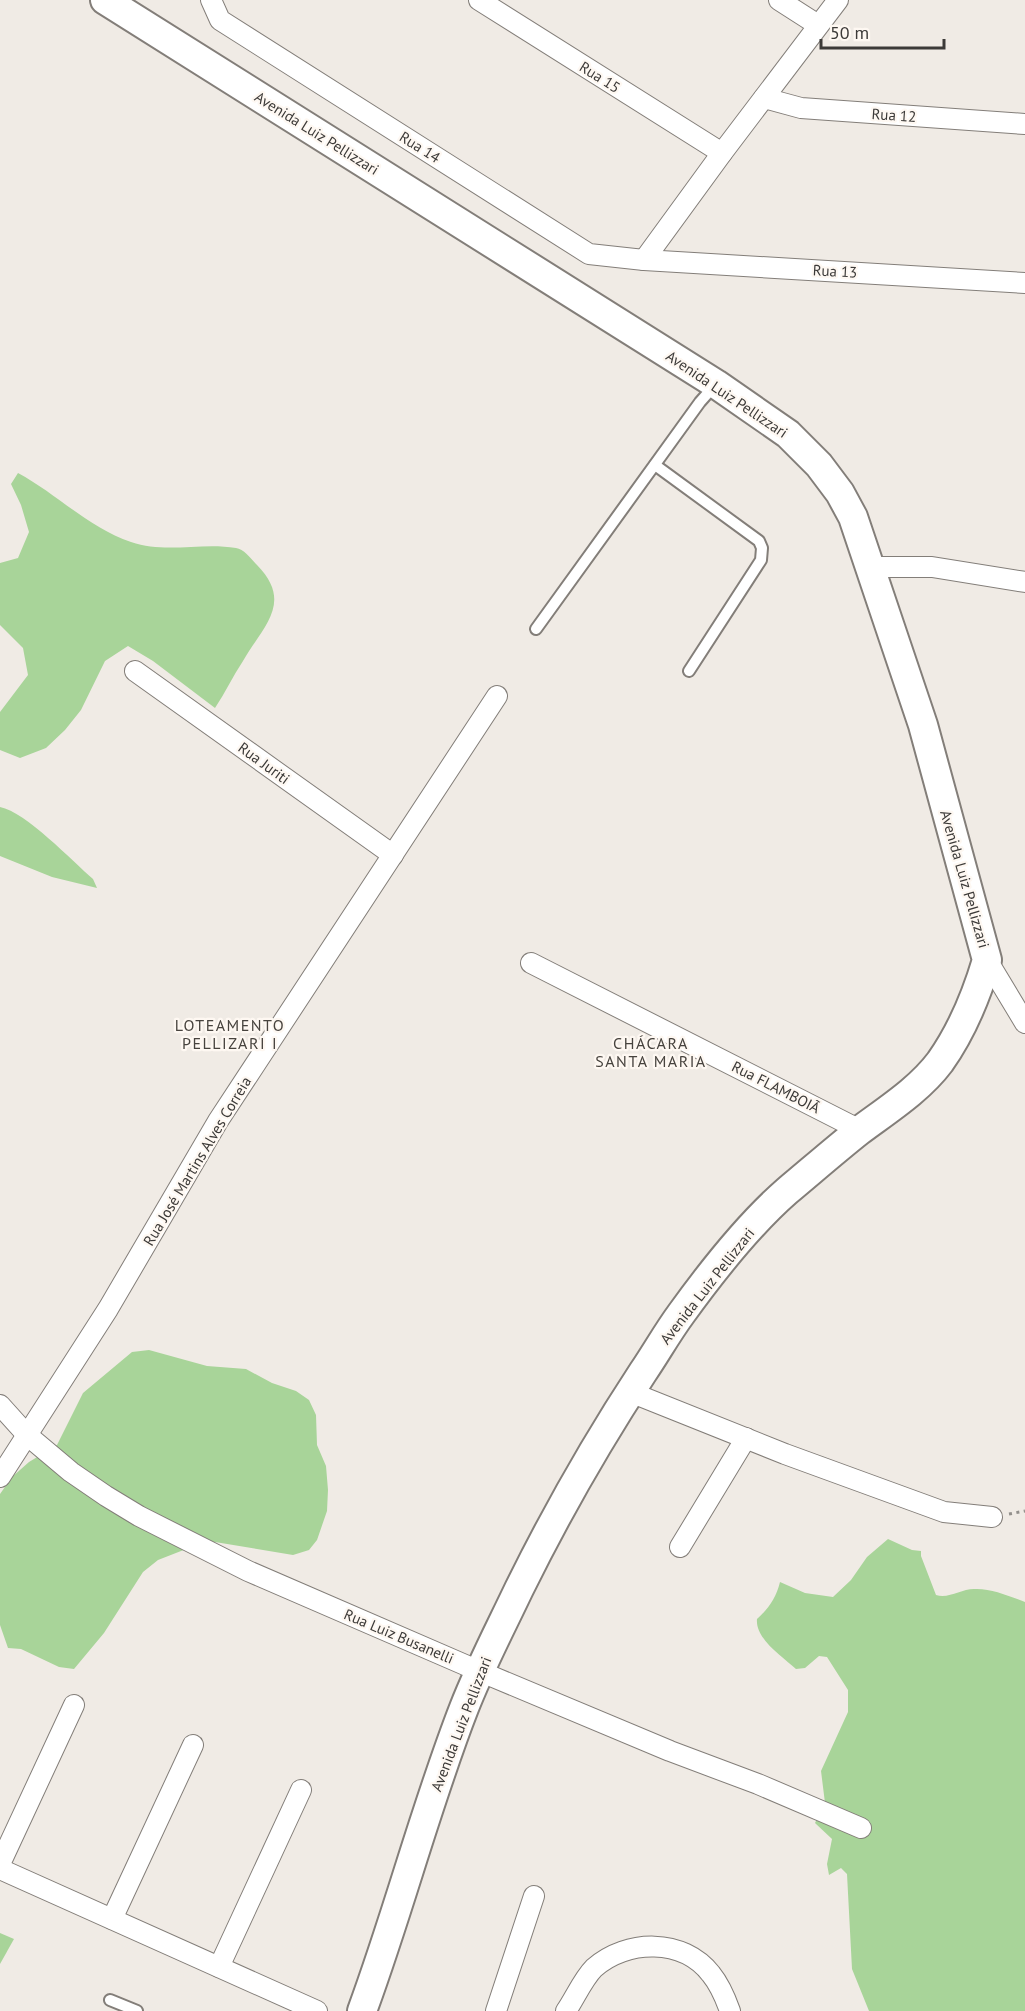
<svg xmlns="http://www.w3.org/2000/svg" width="1025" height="2011" font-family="'PT Sans',sans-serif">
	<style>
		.green { fill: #a8d499 }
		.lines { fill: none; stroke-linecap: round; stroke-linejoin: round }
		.lane-casing { stroke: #837e79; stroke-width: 14 }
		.street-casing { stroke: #837e79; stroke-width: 22 }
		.secondary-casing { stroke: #837e79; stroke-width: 32 }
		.path { stroke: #928f8b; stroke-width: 3; stroke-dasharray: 3 4.5; stroke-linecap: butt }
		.lane { stroke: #fff; stroke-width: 10 }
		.street { stroke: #fff; stroke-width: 20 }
		.secondary { stroke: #fff; stroke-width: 28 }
		.labels { text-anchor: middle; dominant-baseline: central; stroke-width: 4.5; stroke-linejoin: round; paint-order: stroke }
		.street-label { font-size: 15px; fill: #3c3a38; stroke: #fef8f2 }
		.neighbourhood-label { font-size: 16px; letter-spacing: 1.5px; fill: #47433e; stroke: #fef8f2 }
	</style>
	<rect width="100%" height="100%" fill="#f0ebe5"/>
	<g class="green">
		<path d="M18 473C57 494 89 528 131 542 166 554 201 542 236 548 244 549 251 559 257 565 294 603 263 626 243 661 233 676 225 693 215 708L153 661 128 646 105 661 81 710 65 730 46 748 20 758 0 750V712L28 675 23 648 0 625V563L18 558 29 532 21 505 11 484Z"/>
		<path d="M0 807C26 812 72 861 93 879L97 888 52 877 0 856Z"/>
		<path d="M149 1350 207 1366 246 1369 272 1383 296 1391 309 1400 316 1415 317 1445 326 1466 328 1490 327 1511 317 1540 309 1550 293 1555 215 1542 199 1544 158 1560 143 1572 104 1633 74 1669 59 1667 21 1649 8 1648 0 1625V1494L12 1477 29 1462 57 1445 83 1393 132 1352Z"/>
		<path d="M888 1539 912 1550 921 1551V1556L936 1595C949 1599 961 1589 974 1589 991 1588 1009 1596 1025 1602V2011H869L852 1969 847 1874 841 1868 829 1875 827 1864 832 1839 815 1823 825 1803 821 1771 848 1712V1690L827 1657 819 1656 805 1668 796 1669C783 1657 755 1639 757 1619 769 1608 776 1598 780 1582L805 1593 833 1597 851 1580 867 1557Z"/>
		<path d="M0 1933 14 1939 0 1964Z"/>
	</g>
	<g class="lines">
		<defs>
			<g id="lane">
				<path d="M655 465 759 541 762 548 761 560 689 671"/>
				<path d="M536 629 700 402 716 384"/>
				<path d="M110 2000 137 2011"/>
			</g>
			<g id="street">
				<path d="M211 0 220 20 589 254 644 260 1025 283"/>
				<path d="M479 0 722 153"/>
				<path d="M779 0 818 25"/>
				<path d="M764 98 801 108 1025 124"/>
				<path d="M644 260 722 153 838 0"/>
				<path d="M870 567H932L1025 582"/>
				<path d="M135 671 393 855"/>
				<path d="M987 960 1025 1023"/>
				<path d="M531 963 860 1130"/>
				<path d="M630 1392 785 1454 944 1512 992 1517"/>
				<path d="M0 1405 27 1435 71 1472 106 1496 139 1516 248 1571 479 1671 670 1751 758 1784 861 1828"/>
				<path d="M0 1477 108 1309 218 1121 497 696"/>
				<path d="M680 1547 746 1438"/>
				<path d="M0 1864 74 1705"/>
				<path d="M0 1869 317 2011"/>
				<path d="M112 1919 193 1745"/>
				<path d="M219 1967 301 1790"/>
				<path d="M496 2011 534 1896"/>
				<path d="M566 2011C575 1998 583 1979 594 1968 627 1939 683 1938 711 1974 720 1985 725 1997 730 2011"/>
			</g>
			<path id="secondary" d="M105 0 716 384 788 434 819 465 840 493 853 517 923 725 987 960C976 997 962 1031 940 1062 919 1090 887 1110 859 1131 835 1150 811 1171 787 1191 747 1226 712 1271 681 1314 667 1333 656 1353 643 1372 597 1442 556 1514 519 1589 500 1629 480 1667 464 1708 425 1808 399 1911 362 2011"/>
		</defs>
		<use href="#lane" class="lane-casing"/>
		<use href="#street" class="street-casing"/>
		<use href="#secondary" class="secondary-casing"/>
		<path class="path" d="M1009 1514 1025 1511"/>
		<use href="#lane" class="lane"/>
		<use href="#street" class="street"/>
		<use href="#secondary" class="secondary"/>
	</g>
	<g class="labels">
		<g class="street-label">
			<text transform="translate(600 77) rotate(32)">Rua 15</text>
			<text transform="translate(894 115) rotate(4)">Rua 12</text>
			<text transform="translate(317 133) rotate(32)">Avenida Luiz Pellizzari</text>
			<text transform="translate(420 147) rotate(32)">Rua 14</text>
			<text transform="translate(835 271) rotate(3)">Rua 13</text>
			<text transform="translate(727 394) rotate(34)">Avenida Luiz Pellizzari</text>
			<text transform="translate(264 763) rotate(36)">Rua Juriti</text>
			<text transform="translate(965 879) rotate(74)">Avenida Luiz Pellizzari</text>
			<text transform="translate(776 1087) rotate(27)">Rua FLAMBOIÃ</text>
			<text transform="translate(197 1161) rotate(-59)">Rua José Martins Alves Correia</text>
			<text transform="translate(707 1286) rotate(-52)">Avenida Luiz Pellizzari</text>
			<text transform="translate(399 1636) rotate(23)">Rua Luiz Busanelli</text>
			<text transform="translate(461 1724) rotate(-69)">Avenida Luiz Pellizzari</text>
		</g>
		<g class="neighbourhood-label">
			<text x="230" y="1025">LOTEAMENTO<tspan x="230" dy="18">PELLIZARI I</tspan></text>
			<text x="651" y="1043">CHÁCARA<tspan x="651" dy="18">SANTA MARIA</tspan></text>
		</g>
	</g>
	<path d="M821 39v9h123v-9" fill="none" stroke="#3c3a38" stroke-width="3"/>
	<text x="830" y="39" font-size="18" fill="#3c3a38" stroke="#fef8f2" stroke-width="4.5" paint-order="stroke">50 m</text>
</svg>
